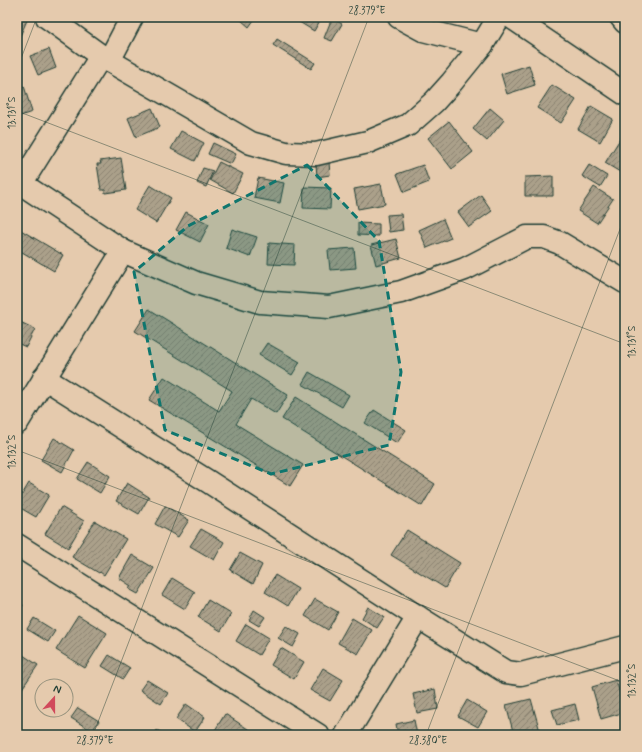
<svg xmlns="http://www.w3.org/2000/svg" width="642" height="752" font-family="Mynerve,sans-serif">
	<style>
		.building { fill: url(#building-hatch); stroke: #1f3d34 }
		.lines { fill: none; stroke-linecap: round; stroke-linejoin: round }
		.minor-casing { stroke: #1f3d34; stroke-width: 25 }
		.minor { stroke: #e5caad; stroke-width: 22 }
		.marked { fill: #0f766e; fill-opacity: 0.2; stroke: #0f766e; stroke-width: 3; stroke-dasharray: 8 5; stroke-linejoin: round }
		.ticks { fill: none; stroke: #1f3d34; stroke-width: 1; stroke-opacity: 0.45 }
		.neatline { fill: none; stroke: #1f3d34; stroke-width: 1.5 }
		.ticks-label { font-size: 10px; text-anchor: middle; fill: #1f3d34 }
	</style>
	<defs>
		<pattern id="building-hatch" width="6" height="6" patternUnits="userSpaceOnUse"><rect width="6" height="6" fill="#aba08a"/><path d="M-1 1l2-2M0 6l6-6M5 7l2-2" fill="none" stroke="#8b8472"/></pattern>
	</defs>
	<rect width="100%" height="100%" fill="#e5caad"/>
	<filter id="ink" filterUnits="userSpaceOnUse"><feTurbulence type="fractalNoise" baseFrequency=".025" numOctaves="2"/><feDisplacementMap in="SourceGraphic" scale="8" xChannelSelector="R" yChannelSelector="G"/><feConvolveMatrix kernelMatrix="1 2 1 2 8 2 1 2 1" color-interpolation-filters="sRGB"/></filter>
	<g filter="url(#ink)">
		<g class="building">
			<path d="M17 17 28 18 17 43Z"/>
			<path d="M244 17H250L254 20 249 27 241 20Z"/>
			<path d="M291 17H322L314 31Z"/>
			<path d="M332 18 342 24 332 41 324 38Z"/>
			<path d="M277 39 315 63 311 69 273 45Z"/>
			<path d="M49 49 56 68 38 75 30 56Z"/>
			<path d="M529 65 535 85 507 94 501 74Z"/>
			<path d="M552 85 576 100 561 123 537 108Z"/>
			<path d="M24 86 32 112 17 117V88Z"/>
			<path d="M591 106 613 119 600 142 578 129Z"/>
			<path d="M152 108 160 127 136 137 128 118Z"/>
			<path d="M490 108 504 120 487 141 473 129Z"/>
			<path d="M449 121 473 152 452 169 428 138Z"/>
			<path d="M181 131 204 143 195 161 171 149Z"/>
			<path d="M625 131V175L605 163Z"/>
			<path d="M213 143 236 154 231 164 208 154Z"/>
			<path d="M121 158 126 190 105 193V190H101L97 164H101L100 161Z"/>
			<path d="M219 162 243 174 233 193 210 180Z"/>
			<path d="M329 162 330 175 317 177 316 164Z"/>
			<path d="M423 165 429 182 404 192 397 174Z"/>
			<path d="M589 165 607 176 600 187 582 176Z"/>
			<path d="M203 168 213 171 206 187 197 183Z"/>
			<path d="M553 176V196H525V177Z"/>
			<path d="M258 178 284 183 280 203 254 198Z"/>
			<path d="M381 184 385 204 358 209 354 189Z"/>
			<path d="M150 185 171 198 156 223 135 210Z"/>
			<path d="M304 187 331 188 330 209 303 208Z"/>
			<path d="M594 187 613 199 597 223 578 211Z"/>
			<path d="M481 195 492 211 469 227 458 212Z"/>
			<path d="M186 212 209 224 200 242 176 230Z"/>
			<path d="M401 214 403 230 389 232 387 215Z"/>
			<path d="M443 219 451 238 427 248 419 230Z"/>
			<path d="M358 223 379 224V236L358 235Z"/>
			<path d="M19 229 63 255 54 271 17 249V232Z"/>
			<path d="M232 229 257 237 250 257 226 248Z"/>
			<path d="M396 239 401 258 376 265 371 245Z"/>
			<path d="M269 243 295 245 294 265 268 264Z"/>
			<path d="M354 248 356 268 330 270 328 250Z"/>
			<path d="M149 309 288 395 276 414 251 399 236 424 303 465 290 486 149 400 164 377 219 411 232 391 135 331Z"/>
			<path d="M18 321 35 329 26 347 17 343Z"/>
			<path d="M267 343 300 362 292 375 259 355Z"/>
			<path d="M309 372 349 395 342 407 302 384Z"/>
			<path d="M296 397 435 484 422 506 282 419Z"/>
			<path d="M374 410 406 430 397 443 365 423Z"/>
			<path d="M54 438 74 450 62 472 41 460Z"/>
			<path d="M88 462 110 476 100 493 77 479Z"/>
			<path d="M29 483 49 495 36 517 17 506V503Z"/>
			<path d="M127 483 149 497 139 514 116 501Z"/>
			<path d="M165 506 189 520 178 537 155 524Z"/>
			<path d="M61 507 84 521 68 548 45 534Z"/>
			<path d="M95 521 126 539 104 575 100 572 99 573 72 557Z"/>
			<path d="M201 529 224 542 214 560 190 546Z"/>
			<path d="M407 530 460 563 445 588 391 555Z"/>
			<path d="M240 553 262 565 253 584 230 570Z"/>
			<path d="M132 555 154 568 138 594 129 589 131 586 119 578Z"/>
			<path d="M275 575 298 589 288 606 265 592Z"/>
			<path d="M172 578 195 592 185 609 162 595Z"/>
			<path d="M315 599 338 612 328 630 305 616Z"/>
			<path d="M208 600 231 614 221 631 198 617Z"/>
			<path d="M17 601 23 605 17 615Z"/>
			<path d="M368 607 384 617 377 628 362 618Z"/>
			<path d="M254 610 265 617 259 626 249 620Z"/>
			<path d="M78 615 107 633 85 668 56 650Z"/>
			<path d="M34 618 55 631 48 642 27 629Z"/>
			<path d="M352 618 372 630 358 654 338 643Z"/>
			<path d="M246 624 269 638 259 655 236 641Z"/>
			<path d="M286 626 300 634 293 647 278 638Z"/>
			<path d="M281 648 304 662 294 679 271 665Z"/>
			<path d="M17 651 38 665 17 696Z"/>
			<path d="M109 655 130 668 123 679 102 666Z"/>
			<path d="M323 668 343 680 330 701 310 690Z"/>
			<path d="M147 680 168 693 161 704 140 690Z"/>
			<path d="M616 680 625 712 601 719 592 687Z"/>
			<path d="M42 688V702L36 698Z"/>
			<path d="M435 689 438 709 417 713 413 694Z"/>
			<path d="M531 699 541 735H514L506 705Z"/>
			<path d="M467 700 487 712 478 727 458 716Z"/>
			<path d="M186 704 205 717 195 732 176 719Z"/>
			<path d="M575 704 579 720 557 725 552 710Z"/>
			<path d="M78 708 99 721 92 731 71 718Z"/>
			<path d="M225 714 251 731 248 735H212Z"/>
			<path d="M414 720 417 735H398L396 724Z"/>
			<path d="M157 730 165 735H154Z"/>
			<path d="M625 731V735H609Z"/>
		</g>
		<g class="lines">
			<defs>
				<g id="minor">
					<path d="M47 17 101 56 251 143 286 153 316 154 368 142 408 125 434 102 452 82 482 45 499 17"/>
					<path d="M399 17 423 30 482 45"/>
					<path d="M511 17 625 94"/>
					<path d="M621 17 625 22"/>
					<path d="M109 61 132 17"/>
					<path d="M17 181 123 251 196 283 260 302 329 307 401 292 465 269 527 237H544L560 243 625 282"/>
					<path d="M21 184 101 56"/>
					<path d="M44 378 209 482 418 617 506 672 521 674 625 647"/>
					<path d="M17 423 123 251"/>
					<path d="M17 545 318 735"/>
					<path d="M346 735 418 617"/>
				</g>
			</defs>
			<use href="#minor" class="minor-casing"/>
			<use href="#minor" class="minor"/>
		</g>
	</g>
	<path class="marked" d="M307 165 379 241 401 372 389 445 271 474 165 430 134 272 188 226Z"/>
	<path class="ticks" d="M17 69 37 17M17 111 625 344M17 450 625 683M93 735 369 17M426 735 625 216"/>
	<rect width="642" height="752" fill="none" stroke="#e5caad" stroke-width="44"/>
	<g transform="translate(54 698) rotate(21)"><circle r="19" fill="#e5caad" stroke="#96927d"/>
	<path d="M0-3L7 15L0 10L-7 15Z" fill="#d1495b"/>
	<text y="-6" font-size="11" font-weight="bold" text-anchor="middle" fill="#1f3d34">N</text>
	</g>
	<rect x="22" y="22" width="598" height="708" class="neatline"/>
	<g class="ticks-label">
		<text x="367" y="14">28.379°E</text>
		<text transform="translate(11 113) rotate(-90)" y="4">13.131°S</text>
		<text transform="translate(631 342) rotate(-90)" y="4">13.131°S</text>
		<text transform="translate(11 452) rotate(-90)" y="4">13.132°S</text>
		<text transform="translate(631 681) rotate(-90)" y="4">13.132°S</text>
		<text x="95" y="744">28.379°E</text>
		<text x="428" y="744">28.380°E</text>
	</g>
</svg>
